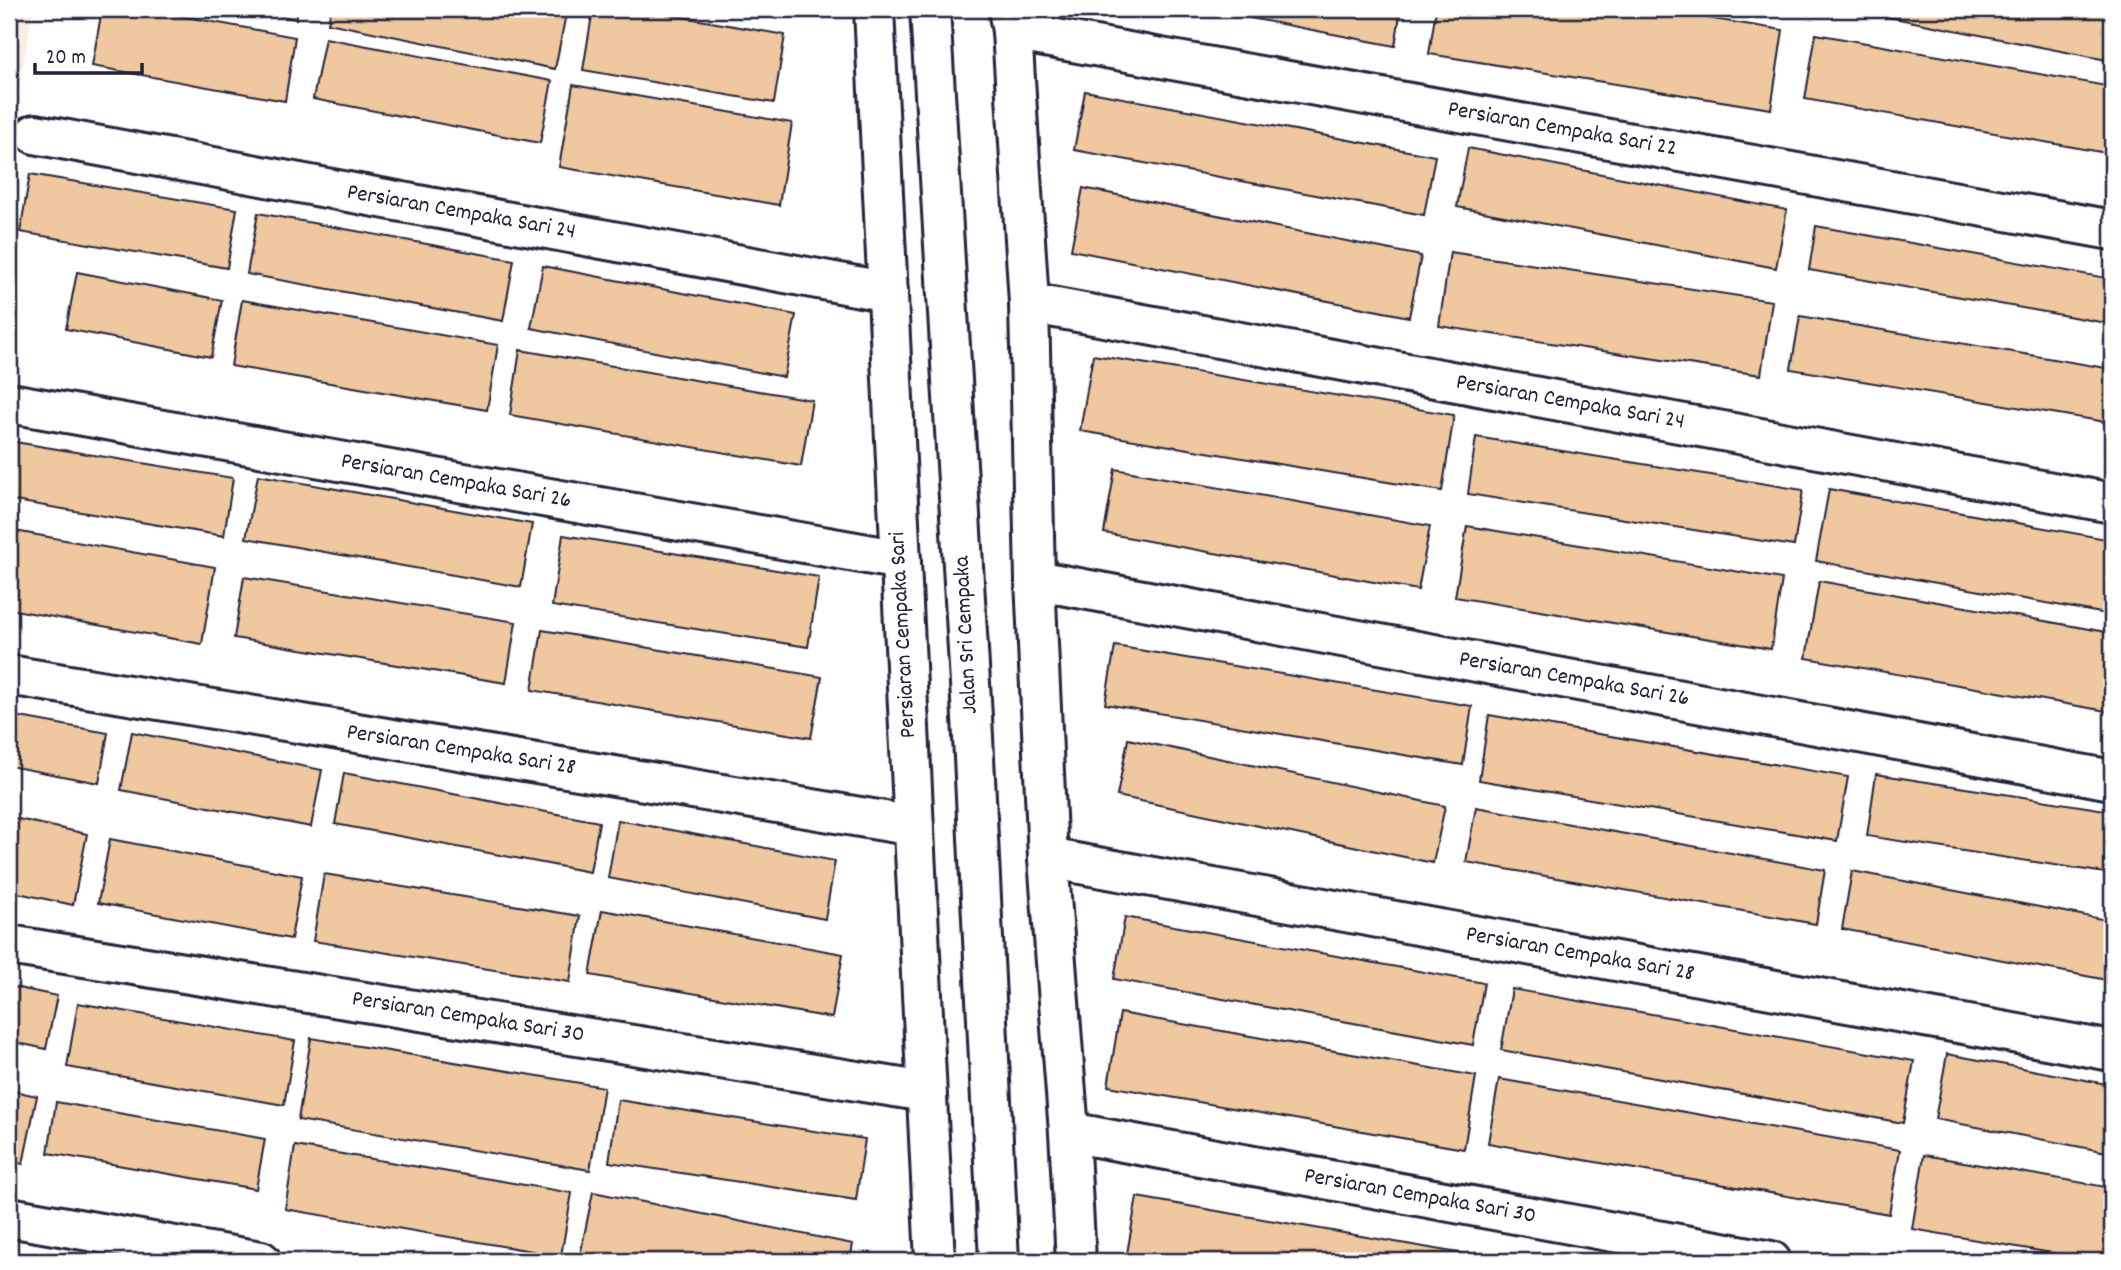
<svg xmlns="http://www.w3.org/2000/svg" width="2121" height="1270" font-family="Dekko,sans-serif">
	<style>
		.built { fill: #faeee2 }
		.building { fill: #f0c89f; stroke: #22223b; stroke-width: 2 }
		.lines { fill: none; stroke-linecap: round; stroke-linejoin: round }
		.street-casing { stroke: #22223b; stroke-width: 44 }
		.secondary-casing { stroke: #22223b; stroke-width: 44 }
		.street { stroke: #fff; stroke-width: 38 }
		.secondary { stroke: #fff; stroke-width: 38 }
		.labels { text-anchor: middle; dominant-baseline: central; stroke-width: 5; stroke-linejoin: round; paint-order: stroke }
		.street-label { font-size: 23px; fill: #22223b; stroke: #fff }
	</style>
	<rect width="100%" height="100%" fill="#fff"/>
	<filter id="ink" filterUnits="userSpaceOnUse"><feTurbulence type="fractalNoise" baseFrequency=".0143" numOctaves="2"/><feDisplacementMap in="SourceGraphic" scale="14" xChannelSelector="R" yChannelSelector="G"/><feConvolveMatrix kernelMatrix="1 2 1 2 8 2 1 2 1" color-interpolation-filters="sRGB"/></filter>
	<g filter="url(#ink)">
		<path class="built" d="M9 9H33L9 140Z"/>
		<g class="building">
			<path d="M102 9H142L295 37 285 101 92 66Z"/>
			<path d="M250 9H298L296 19Z"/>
			<path d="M331 9H567L555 69 328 23Z"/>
			<path d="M593 9H637L785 35 774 103 583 70Z"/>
			<path d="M1204 9H1401L1395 46Z"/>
			<path d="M1436 9H1650L1783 30 1771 109 1429 54Z"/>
			<path d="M1848 9H2112V61Z"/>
			<path d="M1816 34 2112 87V154L1805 99Z"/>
			<path d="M325 38 552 81 540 143 313 99Z"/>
			<path d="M573 85 792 123 779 205 559 167Z"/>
			<path d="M1085 91 1435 156 1424 215 1074 150Z"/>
			<path d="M1468 148 1787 210 1776 268 1457 207Z"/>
			<path d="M30 174 237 209 227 268 20 232Z"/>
			<path d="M1083 188 1421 256 1409 317 1071 250Z"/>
			<path d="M258 213 514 260 503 321 247 274Z"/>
			<path d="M1816 226 2112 279V324L1809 270Z"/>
			<path d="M1450 252 1772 301 1761 375 1439 326Z"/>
			<path d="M543 266 796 315 784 377 531 328Z"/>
			<path d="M77 272 222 300 211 357 66 329Z"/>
			<path d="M242 300 498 345 487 410 231 366Z"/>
			<path d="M1800 316 2112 369V423L1791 369Z"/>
			<path d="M520 350 812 400 801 466 510 415Z"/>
			<path d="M1093 355 1454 415 1442 491 1080 431Z"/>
			<path d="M1476 437 1803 490 1794 546 1468 494Z"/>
			<path d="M9 441 233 478 224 536 9 500Z"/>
			<path d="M1115 469 1430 526 1418 590 1104 533Z"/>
			<path d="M258 475 532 524 521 587 246 538Z"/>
			<path d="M1829 489 2112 540V615L1816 561Z"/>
			<path d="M1467 526 1782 579 1771 649 1455 597Z"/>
			<path d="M15 531 215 567 202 644 9 609V565Z"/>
			<path d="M563 535 819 577 808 647 552 606Z"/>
			<path d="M244 577 516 622 506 683 234 638Z"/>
			<path d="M1819 581 2112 633V712L1806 658Z"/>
			<path d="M542 630 822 677 811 738 532 690Z"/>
			<path d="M1115 646 1472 706 1463 765 1105 704Z"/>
			<path d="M9 715 108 733 99 783 9 766Z"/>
			<path d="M1489 715 1848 777 1837 841 1479 780Z"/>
			<path d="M132 732 322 770 311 827 121 790Z"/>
			<path d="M1128 739 1445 806 1433 863 1117 796Z"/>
			<path d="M344 773 599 822 590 872 335 824Z"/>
			<path d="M1876 774 2112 811V874L1867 836Z"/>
			<path d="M1476 807 1825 870 1816 924 1466 862Z"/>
			<path d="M9 817 87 834 73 905 9 891Z"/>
			<path d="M618 820 835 861 825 919 608 878Z"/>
			<path d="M110 839 302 876 291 939 98 903Z"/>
			<path d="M1852 871 2112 921V981L1842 929Z"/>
			<path d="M324 874 580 916 570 982 313 941Z"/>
			<path d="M602 910 843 954 832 1018 590 975Z"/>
			<path d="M1125 917 1484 983 1473 1045 1114 979Z"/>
			<path d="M9 986 57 996 46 1049 9 1041Z"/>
			<path d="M1512 989 1914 1061 1903 1123 1501 1050Z"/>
			<path d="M78 1003 295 1041 284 1105 67 1067Z"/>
			<path d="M1120 1013 1476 1076 1464 1149 1108 1086Z"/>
			<path d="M311 1038 604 1087 590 1170 298 1120Z"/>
			<path d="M1947 1054 2112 1085V1153L1935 1119Z"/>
			<path d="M1499 1079 1900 1150 1889 1214 1488 1143Z"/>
			<path d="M9 1090 37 1096 23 1164 9 1161Z"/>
			<path d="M618 1100 865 1139 856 1200 609 1162Z"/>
			<path d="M56 1102 265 1139 256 1189 48 1153Z"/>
			<path d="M295 1146 572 1193 561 1256 285 1209Z"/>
			<path d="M1924 1155 2112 1188V1261H2099L1912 1229Z"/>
			<path d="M593 1192 853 1244 850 1261H604L580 1256Z"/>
			<path d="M1137 1197 1504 1261H1138L1126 1259Z"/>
		</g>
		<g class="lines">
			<defs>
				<g id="street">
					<path d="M874 9 935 1261"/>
					<path d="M1008 9 1012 31 1029 303 1035 580 1048 858 1069 1132 1076 1261"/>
					<path d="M1012 31 2112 230"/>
					<path d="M35 134 888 292"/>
					<path d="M1029 303 2112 503"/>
					<path d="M10 403 901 560"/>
					<path d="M1035 580 2112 780"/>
					<path d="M9 675 914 826"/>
					<path d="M1048 858 2112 1051"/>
					<path d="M9 945 926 1092"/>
					<path d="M1069 1132 1771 1261"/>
					<path d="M9 1217 261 1261"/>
				</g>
				<path id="secondary" d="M930 9 972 717 999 1261"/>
			</defs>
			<use href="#street" class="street-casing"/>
			<use href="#secondary" class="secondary-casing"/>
			<use href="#street" class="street"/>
			<use href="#secondary" class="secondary"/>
		</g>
	</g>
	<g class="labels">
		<g class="street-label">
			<text transform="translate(1562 130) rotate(10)">Persiaran Cempaka Sari 22</text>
			<text transform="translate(461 213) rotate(10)">Persiaran Cempaka Sari 24</text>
			<text transform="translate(1570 403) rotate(10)">Persiaran Cempaka Sari 24</text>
			<text transform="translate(456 482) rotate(10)">Persiaran Cempaka Sari 26</text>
			<text transform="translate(904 635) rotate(-93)">Persiaran Cempaka Sari</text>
			<text transform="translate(967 635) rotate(-93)">Jalan Sri Cempaka</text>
			<text transform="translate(1574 680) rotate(10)">Persiaran Cempaka Sari 26</text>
			<text transform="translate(461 751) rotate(9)">Persiaran Cempaka Sari 28</text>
			<text transform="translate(1580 955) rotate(10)">Persiaran Cempaka Sari 28</text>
			<text transform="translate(468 1018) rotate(9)">Persiaran Cempaka Sari 30</text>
			<text transform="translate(1420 1197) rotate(10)">Persiaran Cempaka Sari 30</text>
		</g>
	</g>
	<rect width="2121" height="1270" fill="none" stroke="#fff" stroke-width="35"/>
	<rect x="18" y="18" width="2086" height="1235" fill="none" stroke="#22223b" stroke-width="2.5" filter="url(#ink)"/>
	<path d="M35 63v10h107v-10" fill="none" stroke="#22223b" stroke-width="3.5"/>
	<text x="46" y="63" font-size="21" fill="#22223b" stroke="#ffffff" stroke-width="5" paint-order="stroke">20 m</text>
</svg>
